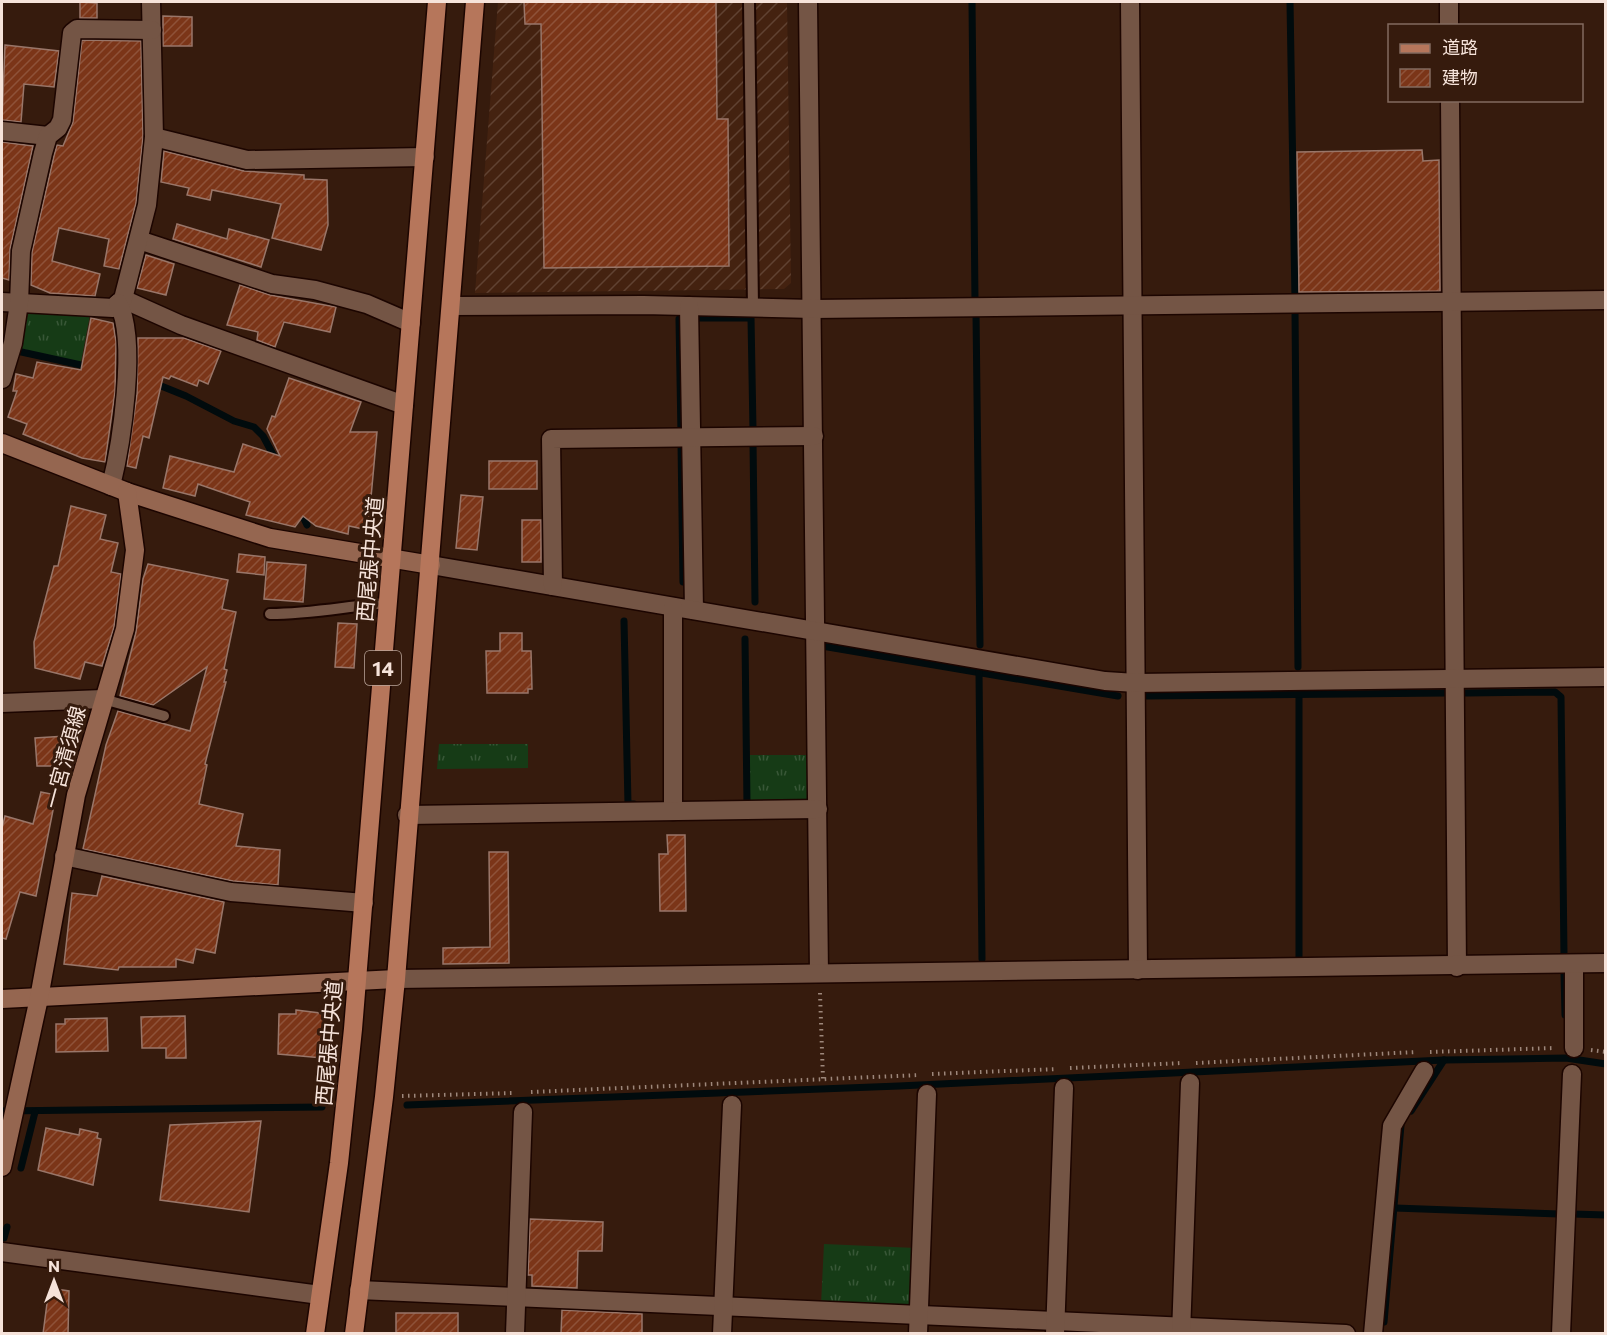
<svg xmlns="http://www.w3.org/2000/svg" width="1607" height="1335" font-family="Commissioner,'Noto Sans JP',sans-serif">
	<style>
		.industrial { fill: url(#industrial-furrows) }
		.grass { fill: url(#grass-tufts) }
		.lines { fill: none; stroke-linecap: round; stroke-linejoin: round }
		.stream { stroke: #010b0d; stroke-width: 7 }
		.building { fill: url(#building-hatch); stroke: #997669; stroke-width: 1.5 }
		.lane-casing { stroke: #1c0500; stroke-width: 14 }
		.street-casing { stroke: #1c0500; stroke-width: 21 }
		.secondary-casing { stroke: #1c0500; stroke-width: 21 }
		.primary-casing { stroke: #1c0500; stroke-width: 21 }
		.path { stroke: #9d877b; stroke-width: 4; stroke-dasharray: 1.5 4.5; stroke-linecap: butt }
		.lane { stroke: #745545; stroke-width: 10 }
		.street { stroke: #745545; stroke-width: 18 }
		.secondary { stroke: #956650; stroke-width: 18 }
		.primary { stroke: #b6765b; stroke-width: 18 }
		.labels { text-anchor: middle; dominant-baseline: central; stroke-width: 6; stroke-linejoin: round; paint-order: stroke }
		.shield { fill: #361b0d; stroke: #bca79c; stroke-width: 1.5 }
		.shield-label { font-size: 20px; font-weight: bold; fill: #f6e3da }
		.street-label { font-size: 21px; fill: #f6e3da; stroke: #361b0d }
	</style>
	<defs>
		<pattern id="industrial-furrows" width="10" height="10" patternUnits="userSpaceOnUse" patternTransform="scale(1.5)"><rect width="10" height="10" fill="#442210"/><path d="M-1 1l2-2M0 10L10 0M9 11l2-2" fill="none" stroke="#604232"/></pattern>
		<pattern id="grass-tufts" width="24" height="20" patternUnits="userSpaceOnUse" patternTransform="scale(1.5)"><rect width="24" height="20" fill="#163b16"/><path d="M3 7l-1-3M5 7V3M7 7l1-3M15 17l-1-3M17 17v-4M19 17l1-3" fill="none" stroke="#385737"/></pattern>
		<pattern id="building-hatch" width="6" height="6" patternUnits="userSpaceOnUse" patternTransform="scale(1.5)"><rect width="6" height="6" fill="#7b3518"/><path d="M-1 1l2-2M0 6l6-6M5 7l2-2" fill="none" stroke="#8e5239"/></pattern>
	</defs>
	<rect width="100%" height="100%" fill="#361b0d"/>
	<path class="industrial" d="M498 2H787L791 283 784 289 475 293Z"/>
	<g class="grass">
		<path d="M38 309 90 315 81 362 18 349 28 314Z"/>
		<path d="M439 744H528V768L437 769Z"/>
		<path d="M750 755H811L813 799 750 800Z"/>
		<path d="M824 1244 916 1248 914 1302 908 1307 821 1304Z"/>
	</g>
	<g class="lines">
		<g class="stream">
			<path d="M972 2 975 301"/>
			<path d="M1290 2 1295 299"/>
			<path d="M1295 310 1298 667"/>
			<path d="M976 313 980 645"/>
			<path d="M697 318H751L753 430"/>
			<path d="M679 319 681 434"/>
			<path d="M17 351 90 367"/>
			<path d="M134 375 186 396 234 421 254 427 263 436 276 460"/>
			<path d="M681 442 683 582"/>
			<path d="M753 442 755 602"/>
			<path d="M299 508 307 525"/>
			<path d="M624 621 628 804H634"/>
			<path d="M745 639 747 804"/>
			<path d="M822 646 1118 696"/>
			<path d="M979 672 982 959"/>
			<path d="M1466 693 1555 692 1561 697 1564 955"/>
			<path d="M1299 694V959"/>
			<path d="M1146 696 1444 693"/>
			<path d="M1564 973 1565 1015"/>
			<path d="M407 1105 899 1086 1444 1060 1566 1058 1606 1064"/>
			<path d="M2 1111 322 1107"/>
			<path d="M1411 1111 1444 1060"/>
			<path d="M21 1168 35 1112"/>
			<path d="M1395 1208 1559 1214"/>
			<path d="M1573 1214 1606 1215"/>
			<path d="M4 1238 7 1227"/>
			<path d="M1384 1322 1401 1125"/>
		</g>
	</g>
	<g class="building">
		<path d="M80 2 97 3V18H80Z"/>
		<path d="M524 2H716L717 119H728L729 266 544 268 541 24H525Z"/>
		<path d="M163 16 192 17V46H163Z"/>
		<path d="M82 40 141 41 143 137 136 203 119 269 104 266 109 239 59 228 52 261 100 274 95 296 50 293 31 285 32 252 54 156 57 145 63 146 73 122Z"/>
		<path d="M5 45 59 51 54 87 24 84 21 122 2 120Z"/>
		<path d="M2 142 33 146 10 249 9 280 2 278Z"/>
		<path d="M1422 150 1423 161 1439 160 1440 291 1299 292 1297 152Z"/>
		<path d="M164 151 244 171 304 175V179L327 180 328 225 321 250 272 238 281 204 212 190 210 200 187 195 189 188 161 182Z"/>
		<path d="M177 224 227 239 229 229 269 240 261 267 173 239Z"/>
		<path d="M146 255 174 264 166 295 137 288Z"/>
		<path d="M240 285 270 295 336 307 330 332 284 322 275 347 257 340 258 332 227 325Z"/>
		<path d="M91 318 113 323 116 342 115 392 105 462 82 458 23 434 27 424 8 417 17 391H13L16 374 33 378 37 362 81 370Z"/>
		<path d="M138 338H184L221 351 208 384 199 380 197 386 171 376 169 379 163 377 149 438 143 436 136 468 127 466 137 394Z"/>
		<path d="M289 378 361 402 350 432H377L368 530 349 526 348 534 316 526 303 516 295 527 246 515 250 502 198 484 195 496 163 488 170 456 234 472 243 444 280 456 267 429 272 416 275 417Z"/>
		<rect x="489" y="461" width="48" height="28"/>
		<path d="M461 495 483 497 477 550 456 548Z"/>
		<path d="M71 506 106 515 100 539 118 543 111 572 121 574 114 627 102 666 85 662 80 679 35 668 34 642 54 566H58Z"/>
		<rect x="522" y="520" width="19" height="42"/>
		<path d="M239 554 265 557 264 575 237 572Z"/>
		<path d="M267 562 306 565 303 602 264 599Z"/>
		<path d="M148 564 228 580 222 609 236 612 224 669 227 670 224 682H226L205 764 207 765 199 804 243 814 236 846 280 850 278 885 233 881 83 849 106 745 118 711 190 731 207 667 153 705 120 696 136 632 143 579Z"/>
		<path d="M338 623 357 624 354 668 335 667Z"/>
		<path d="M500 633H522V651H531L532 689H528V693H487L486 651H500Z"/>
		<path d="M66 736 68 761 63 760 59 766H37L35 738Z"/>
		<path d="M41 792 56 795 36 896 20 892 6 939 2 938V828L5 816 33 824Z"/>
		<path d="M667 835H685L686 911H660L659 854H668Z"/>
		<path d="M489 852H508L509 963 443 964V948L490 947Z"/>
		<path d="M102 876 224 902 215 953 196 949 193 963 176 959V967H119L118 970 64 964 72 893 97 896Z"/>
		<path d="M296 1010 328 1014 323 1058 278 1054 279 1014H296Z"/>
		<path d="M185 1016 186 1058H166V1048H142L141 1017Z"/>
		<path d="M107 1018 108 1051 56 1052V1024H65V1019Z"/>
		<path d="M261 1121 249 1212 160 1200 170 1125Z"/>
		<path d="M46 1128 79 1135 80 1129 98 1133 97 1138 101 1139 93 1185 38 1170Z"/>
		<path d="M530 1219 603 1222 602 1251H578L577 1288 532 1286V1275H528Z"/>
		<path d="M49 1288 69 1291 68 1334H43Z"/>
		<path d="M562 1310 642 1314V1334H561Z"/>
		<rect x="396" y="1313" width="62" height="21"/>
	</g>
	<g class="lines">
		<defs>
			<g id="lane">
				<path d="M749 2 753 307"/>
				<path d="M270 614C311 614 348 606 388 603"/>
				<path d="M103 699 164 716"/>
			</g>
			<g id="street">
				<path d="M808 2 819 973"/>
				<path d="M1130 2 1138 970"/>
				<path d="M1449 2V26"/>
				<path d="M1450 100 1457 967"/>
				<path d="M2 131 48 136"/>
				<path d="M154 137 247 160 425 157"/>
				<path d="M139 240 272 284 315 290 367 304 411 323"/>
				<path d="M123 299 181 325 404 405"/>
				<path d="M2 302 113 308 123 299 147 205 154 137 151 2"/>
				<path d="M451 306 643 305 813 309 1606 300"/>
				<path d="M689 306 694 610"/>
				<path d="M2 379 13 343 19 303 21 251 43 153 48 136 58 128 62 120 72 33 77 29 152 30"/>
				<path d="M111 486C121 446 138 339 118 303"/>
				<path d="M431 565 1105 681 1136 683 1606 677"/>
				<path d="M553 586 551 439 814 436"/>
				<path d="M673 607V811"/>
				<path d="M2 703 103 699"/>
				<path d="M407 815 818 809"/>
				<path d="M64 856 231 892 364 903"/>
				<path d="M1574 964V1048"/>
				<path d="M396 979 1606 963"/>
				<path d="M2 1252 320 1295"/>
				<path d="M359 1290 1346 1334"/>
				<path d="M515 1334 523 1112"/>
				<path d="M722 1334 732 1105"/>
				<path d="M918 1334 927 1094"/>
				<path d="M1055 1334 1064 1088"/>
				<path d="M1181 1334 1190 1083"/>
				<path d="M1373 1334 1392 1126 1424 1071"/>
				<path d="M1561 1334 1572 1074"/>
			</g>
			<g id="secondary">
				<path d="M2 443 127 492 270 538 431 565"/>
				<path d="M2 999 396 979"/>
				<path d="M2 1167 39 998 76 795 125 629 135 550 127 492"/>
			</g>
			<g id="primary">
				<path d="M315 1334 339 1163 353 1029 437 2"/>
				<path d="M354 1334 384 1097 396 979 475 2"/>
			</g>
		</defs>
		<use href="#lane" class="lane-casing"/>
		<use href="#street" class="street-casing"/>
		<use href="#secondary" class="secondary-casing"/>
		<use href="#primary" class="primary-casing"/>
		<g class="path">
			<path d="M820 993 823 1079"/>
			<path d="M1591 1050 1606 1052"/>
			<path d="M1430 1052 1554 1048"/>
			<path d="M1196 1063 1416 1052"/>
			<path d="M1070 1068 1182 1063"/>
			<path d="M932 1074 1057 1069"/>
			<path d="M531 1092 919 1075"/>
			<path d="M402 1096 514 1093"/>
		</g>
		<use href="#lane" class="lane"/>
		<use href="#street" class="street"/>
		<use href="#secondary" class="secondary"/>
		<use href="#primary" class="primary"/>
	</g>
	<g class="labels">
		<rect class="shield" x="365" y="651" width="36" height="34" rx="4.5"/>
		<g class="shield-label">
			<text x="383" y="668">14</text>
		</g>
		<g class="street-label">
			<text transform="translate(369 559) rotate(-85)">西尾張中央道</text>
			<text transform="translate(64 757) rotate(-75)">一宮清須線</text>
			<text transform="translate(328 1043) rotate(-85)">西尾張中央道</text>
		</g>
	</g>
	<rect width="1607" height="1335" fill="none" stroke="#f6e3da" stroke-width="6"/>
	<rect x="1388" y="24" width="195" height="78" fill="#361b0d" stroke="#836b5f" stroke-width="1.5"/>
	<rect x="1400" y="44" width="30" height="9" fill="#b6765b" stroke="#836b5f" stroke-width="1.5"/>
	<text x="1442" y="54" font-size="18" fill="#f6e3da">道路</text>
	<rect x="1400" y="69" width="30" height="18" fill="url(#building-hatch)" stroke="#836b5f" stroke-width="1.5"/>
	<text x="1442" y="84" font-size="18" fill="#f6e3da">建物</text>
	<g transform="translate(54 1281)" stroke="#361b0d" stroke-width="4.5" paint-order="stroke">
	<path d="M0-4.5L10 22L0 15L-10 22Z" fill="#f6e3da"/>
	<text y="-9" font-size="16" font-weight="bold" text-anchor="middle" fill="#f6e3da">N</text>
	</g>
</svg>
